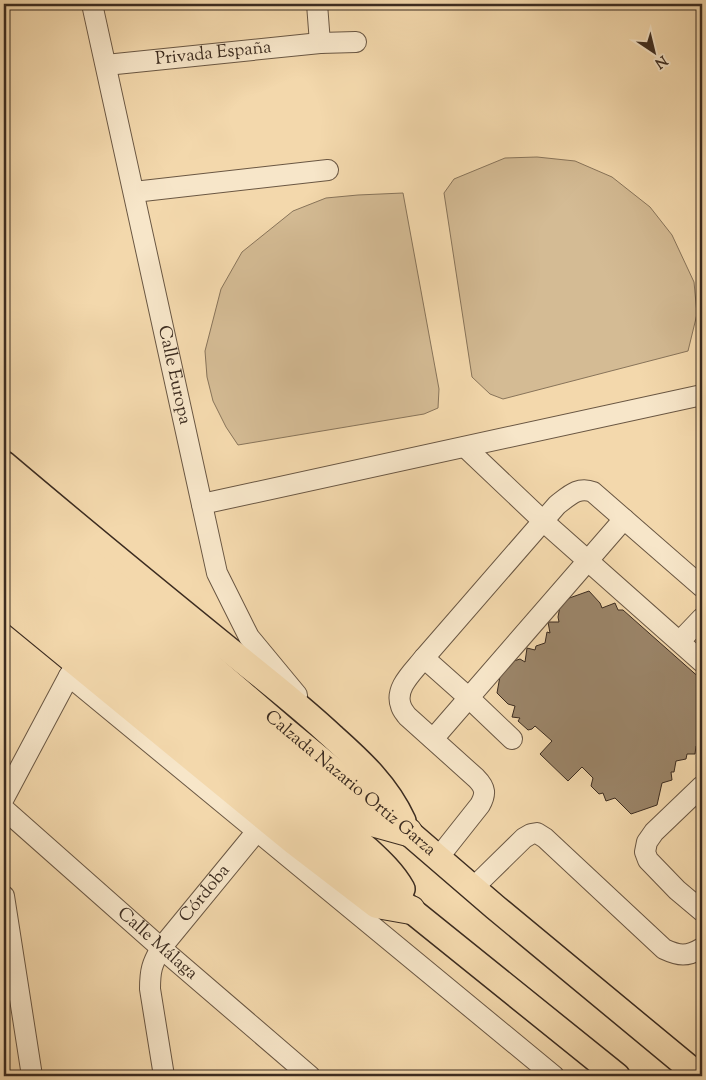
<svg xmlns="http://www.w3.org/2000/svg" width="706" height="1080" font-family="'Sorts Mill Goudy',serif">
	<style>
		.green { fill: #d4bb94; stroke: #88745a }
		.building { fill: #9b8569; stroke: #3c2c20 }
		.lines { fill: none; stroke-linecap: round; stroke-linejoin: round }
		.minor-casing { stroke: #6a5743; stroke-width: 22 }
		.major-casing { stroke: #3c2c20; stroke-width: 28 }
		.highway-casing { stroke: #3c2c20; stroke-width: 30 }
		.minor { stroke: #f7e6c9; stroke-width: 20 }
		.major { stroke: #f3d8ac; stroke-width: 25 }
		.highway { stroke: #f3d8ac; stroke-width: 28 }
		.labels { text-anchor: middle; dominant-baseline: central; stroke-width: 4; stroke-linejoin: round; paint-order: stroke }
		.street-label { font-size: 18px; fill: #3c2c20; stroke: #f7e6c9 }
	</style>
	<rect width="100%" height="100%" fill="#f3d8ac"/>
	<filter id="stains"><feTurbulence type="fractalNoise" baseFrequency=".004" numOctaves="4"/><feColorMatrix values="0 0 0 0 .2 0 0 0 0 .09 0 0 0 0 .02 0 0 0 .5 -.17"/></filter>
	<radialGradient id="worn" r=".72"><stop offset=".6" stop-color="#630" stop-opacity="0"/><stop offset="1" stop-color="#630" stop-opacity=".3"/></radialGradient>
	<g class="green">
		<path d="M537 157 575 161 612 177 650 207 672 235 694 282 697 314 688 351 503 399 490 394 472 377 444 193 454 179 505 158Z"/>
		<path d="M403 193 439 389 438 408 424 414 238 445 226 427 213 401 207 377 205 351 221 289 242 252 293 211 326 198 358 195Z"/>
	</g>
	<path class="building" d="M589 591 600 603 602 608 615 603 618 610H623L702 680V745L696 746 695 754H687L686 759 676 761 674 772H671L672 780 662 783 657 805 631 814 615 798 606 801 603 793 599 794 591 786 593 778 582 767 568 781 540 754 552 741 535 726 532 729 528 730 518 721 520 718 512 717 515 706 508 704 497 693 502 665 520 659 525 662 527 648 535 650 536 646 545 643 547 632 550 633 548 622H559L558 617 561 601Z"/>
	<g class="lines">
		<defs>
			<g id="minor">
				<path id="s1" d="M92 4 217 573 249 637 297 695"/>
				<path d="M317 4 320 43"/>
				<path id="s2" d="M106 65 320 43 356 42"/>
				<path d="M134 192 328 170"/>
				<path d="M465 447 543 521 702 662"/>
				<path d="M202 504 702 395"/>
				<path d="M680 641 702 618"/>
				<path d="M424 658 469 698 512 739"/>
				<path d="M69 676 554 1076"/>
				<path d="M433 739 624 519"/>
				<path d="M702 786 654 832 647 842 645 852 648 860 677 890 702 911"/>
				<path d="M4 798 69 676 76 666"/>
				<path id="s3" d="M4 809 161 948 310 1076"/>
				<path d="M438 858 480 805C486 794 486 788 476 778L407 716C405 713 402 710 401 706 394 688 413 672 424 658L557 505C569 496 578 486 593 492L702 587"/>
				<path d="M473 888 524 838 531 834 537 833 545 838 664 949C679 956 687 957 702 948"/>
				<path d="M4 896 32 1076"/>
				<path id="s4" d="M164 1076 150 989C150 970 152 964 161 948L257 831"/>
			</g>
			<g id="major">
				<path d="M4 464C76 525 149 585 223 645 260 675 298 704 333 737 361 762 387 786 403 821"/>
				<path id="s5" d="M4 488 286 731 408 832 495 907 699 1076"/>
				<path d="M4 544 367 849C380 861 393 873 402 889"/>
				<path d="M4 569 411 910 617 1076"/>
			</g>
			<g id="highway">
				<path d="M4 519 306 775 372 822 408 832"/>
				<path d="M4 602 295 841 377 904 411 910"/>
			</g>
		</defs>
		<use href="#minor" class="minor-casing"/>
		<use href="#major" class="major-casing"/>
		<use href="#highway" class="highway-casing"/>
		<use href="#minor" class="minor"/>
		<use href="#major" class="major"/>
		<use href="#highway" class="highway"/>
	</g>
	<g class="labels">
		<g class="street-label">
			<text stroke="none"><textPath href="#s2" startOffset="108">Privada España</textPath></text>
			<text stroke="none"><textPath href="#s1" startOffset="380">Calle Europa</textPath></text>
			<text stroke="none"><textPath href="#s5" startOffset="455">Calzada Nazario Ortiz Garza</textPath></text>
			<text stroke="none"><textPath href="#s4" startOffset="201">Córdoba</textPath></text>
			<text stroke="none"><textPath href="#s3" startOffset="204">Calle Málaga</textPath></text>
		</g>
	</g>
	<rect width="706" height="1080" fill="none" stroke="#f3d8ac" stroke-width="20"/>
	<rect x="5" y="5" width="696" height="1070" fill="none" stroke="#3c2c20" stroke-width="2.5"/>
	<rect x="10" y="10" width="686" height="1060" fill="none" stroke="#3c2c20"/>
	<g transform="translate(654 52) rotate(145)" stroke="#f7e6c9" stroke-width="4" paint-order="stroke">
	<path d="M0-4L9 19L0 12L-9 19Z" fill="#3c2c20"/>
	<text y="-8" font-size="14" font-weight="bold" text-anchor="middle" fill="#3c2c20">N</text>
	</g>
	<rect width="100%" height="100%" filter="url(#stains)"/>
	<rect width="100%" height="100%" fill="url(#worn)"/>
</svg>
